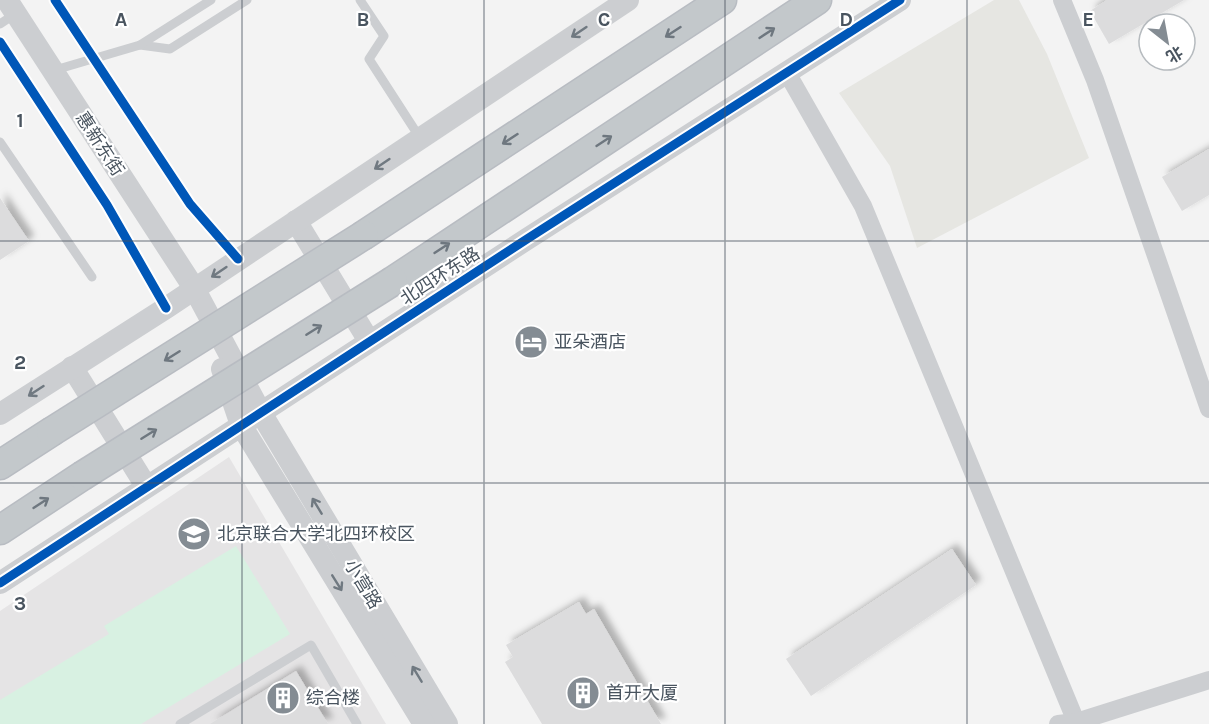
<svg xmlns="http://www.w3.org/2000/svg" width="1209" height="724" font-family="Karla,'Noto Sans SC',sans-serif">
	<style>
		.commercial { fill: #e6e6e2 }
		.education { fill: #e5e4e5 }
		.green { fill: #d8f1e2 }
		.building { fill: #dcdcdd; filter: url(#shadow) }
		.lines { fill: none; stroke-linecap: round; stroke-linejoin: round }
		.trunk-casing { stroke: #b8bcc2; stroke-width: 31 }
		.service { stroke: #ccced1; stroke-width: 9 }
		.minor { stroke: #ccced1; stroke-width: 18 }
		.tertiary { stroke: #ccced1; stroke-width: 22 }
		.trunk { stroke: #c3c8cb; stroke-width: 28 }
		.trunk-bridge-casing { stroke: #b8bcc2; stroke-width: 31; stroke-linecap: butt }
		.trunk-bridge { stroke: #c3c8cb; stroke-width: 28 }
		.cycleway-casing { stroke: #fff; stroke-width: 13 }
		.cycleway { stroke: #0057b8; stroke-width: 9 }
		.oneway { stroke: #707981 }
		.oneway2 { stroke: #6e777f }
		.grid { fill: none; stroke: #49545f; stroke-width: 1.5; stroke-opacity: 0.55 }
		.labels { text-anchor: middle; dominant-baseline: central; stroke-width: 4.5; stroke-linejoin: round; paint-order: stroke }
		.street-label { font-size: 18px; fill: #49545f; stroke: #fff }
		.poi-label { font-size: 18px; fill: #49545f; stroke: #fff; text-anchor: start }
		.grid-label { font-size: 20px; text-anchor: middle; font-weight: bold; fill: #49545f; stroke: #fff; stroke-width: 4.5; stroke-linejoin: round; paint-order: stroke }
	</style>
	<defs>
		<filter id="shadow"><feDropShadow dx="5.5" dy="-5.5" stdDeviation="3" flood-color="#0004"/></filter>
	</defs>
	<rect width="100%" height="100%" fill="#f3f3f3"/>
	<path class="commercial" d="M994 0H1019L1047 54 1089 158 917 248 890 166 839 93Z"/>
	<path class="education" d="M229 457 386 724H0V611Z"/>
	<path class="green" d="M236 546 290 634 141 724H0V700L109 634 104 626Z"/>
	<g class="building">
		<path d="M1107 0H1184L1109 44 1090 11Z"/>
		<path d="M1209 149V195L1182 211 1162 177Z"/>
		<path d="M0 198 29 241 0 260Z"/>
		<path d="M952 549 976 585 811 696 786 659Z"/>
		<path d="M579 602 586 614 594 609 661 724H542L505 662 513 657 506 645Z"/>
		<path d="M296 671 328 724H210Z"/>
	</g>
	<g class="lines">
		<defs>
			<g id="trunk">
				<path d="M364 235 722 0"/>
				<path d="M393 281 817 0"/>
				<path d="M0 465 51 432"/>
				<path d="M0 530 82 476"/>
			</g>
		</defs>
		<use href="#trunk" class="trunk-casing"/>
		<g class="service">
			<path d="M360 0 384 36 369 59 420 138"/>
			<path d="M0 24 15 14"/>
			<path d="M140 45 170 49 247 0"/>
			<path d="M55 70 140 45 211 0"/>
			<path d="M0 142 92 277"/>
			<path d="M180 724 311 645 357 724"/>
		</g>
		<g class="minor">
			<path d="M1062 0 1095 80 1209 409"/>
			<path d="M786 71 863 206 1077 724"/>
			<path d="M1058 724 1076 722 1209 680"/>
		</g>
		<g class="tertiary">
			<path d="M7 0 194 288 261 413 447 724"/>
			<path d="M296 221 369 341"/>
			<path d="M72 367 146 486"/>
			<path d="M222 369 241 425 424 724"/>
			<path d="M0 414 166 308 628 0"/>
			<path d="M0 583 527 239 900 0"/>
		</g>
		<use href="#trunk" class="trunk"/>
		<defs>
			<g id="trunk-bridge">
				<path d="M51 432 364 235"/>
				<path d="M82 476 393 281"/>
			</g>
		</defs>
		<use href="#trunk-bridge" class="trunk-bridge-casing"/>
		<use href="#trunk-bridge" class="trunk-bridge"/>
		<defs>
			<g id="cycleway">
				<path d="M55 0 190 204 238 259"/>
				<path d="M0 42 107 205 166 308"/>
				<path d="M0 583 527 239 900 0"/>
			</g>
		</defs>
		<use href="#cycleway" class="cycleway-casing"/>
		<use href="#cycleway" class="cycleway"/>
	</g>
	<defs><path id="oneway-shaft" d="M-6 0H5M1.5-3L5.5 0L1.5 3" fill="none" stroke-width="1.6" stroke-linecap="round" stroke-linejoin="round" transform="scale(1.5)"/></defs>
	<g class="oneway">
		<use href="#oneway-shaft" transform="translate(579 32) rotate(146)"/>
		<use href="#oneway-shaft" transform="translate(382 164) rotate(146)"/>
		<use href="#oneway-shaft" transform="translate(219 272) rotate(146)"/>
		<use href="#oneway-shaft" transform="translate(36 391) rotate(147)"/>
		<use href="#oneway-shaft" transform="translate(317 506) rotate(-121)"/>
		<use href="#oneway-shaft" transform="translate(337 583) rotate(58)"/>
		<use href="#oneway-shaft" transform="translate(417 674) rotate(-121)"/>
	</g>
	<g class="oneway2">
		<use href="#oneway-shaft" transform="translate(673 32) rotate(147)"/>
		<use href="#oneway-shaft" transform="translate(767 33) rotate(-33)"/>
		<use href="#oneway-shaft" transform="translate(510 139) rotate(147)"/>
		<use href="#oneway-shaft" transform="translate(604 141) rotate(-33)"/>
		<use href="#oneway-shaft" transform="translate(442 248) rotate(-33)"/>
		<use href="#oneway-shaft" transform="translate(314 330) rotate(-32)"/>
		<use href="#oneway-shaft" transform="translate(172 356) rotate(148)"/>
		<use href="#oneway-shaft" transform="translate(149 434) rotate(-32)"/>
		<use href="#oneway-shaft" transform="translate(41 503) rotate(-33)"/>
	</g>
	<path class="grid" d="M242 0V724M484 0V724M725 0V724M967 0V724M0 241H1209M0 483H1209"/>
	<defs>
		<symbol id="hotel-disc" viewBox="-11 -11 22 22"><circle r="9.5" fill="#848c93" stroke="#fff"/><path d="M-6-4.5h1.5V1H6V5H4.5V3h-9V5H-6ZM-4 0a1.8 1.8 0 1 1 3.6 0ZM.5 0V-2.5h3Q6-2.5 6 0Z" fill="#fff"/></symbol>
		<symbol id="university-disc" viewBox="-11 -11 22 22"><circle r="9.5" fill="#848c93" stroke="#fff"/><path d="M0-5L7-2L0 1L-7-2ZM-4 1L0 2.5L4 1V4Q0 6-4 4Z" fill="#fff"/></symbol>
		<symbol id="building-disc" viewBox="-11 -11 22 22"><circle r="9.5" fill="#848c93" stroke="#fff"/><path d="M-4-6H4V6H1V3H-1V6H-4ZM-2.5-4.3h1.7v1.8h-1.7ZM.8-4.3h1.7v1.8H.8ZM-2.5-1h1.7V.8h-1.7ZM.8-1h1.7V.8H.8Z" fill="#fff"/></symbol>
	</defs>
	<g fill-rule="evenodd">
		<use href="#hotel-disc" x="512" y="323" width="38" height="38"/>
		<use href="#university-disc" x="175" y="515" width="38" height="38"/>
		<use href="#building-disc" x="564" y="674" width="38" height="38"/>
		<use href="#building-disc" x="264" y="679" width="38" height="38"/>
	</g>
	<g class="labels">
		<g class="street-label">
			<text transform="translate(100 144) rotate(57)">惠新东街</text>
			<text transform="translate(440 276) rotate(-33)">北四环东路</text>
			<text transform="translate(363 584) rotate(59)">小营路</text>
		</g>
		<g class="poi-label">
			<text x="554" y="342">亚朵酒店</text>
			<text x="217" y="534">北京联合大学北四环校区</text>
			<text x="606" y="693">首开大厦</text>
			<text x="306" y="698">综合楼</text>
		</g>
	</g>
	<g class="grid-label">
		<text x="121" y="26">A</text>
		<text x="363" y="26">B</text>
		<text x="604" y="26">C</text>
		<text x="846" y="26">D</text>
		<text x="1088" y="26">E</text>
		<text x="20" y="127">1</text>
		<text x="20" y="369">2</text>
		<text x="20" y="610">3</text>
	</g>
	<g transform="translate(1167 42) rotate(149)"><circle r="28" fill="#ffffff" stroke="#b6bbbf" stroke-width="1.5"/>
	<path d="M0-4.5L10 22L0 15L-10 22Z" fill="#848c93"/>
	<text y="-9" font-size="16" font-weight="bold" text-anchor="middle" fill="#49545f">北</text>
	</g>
</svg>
